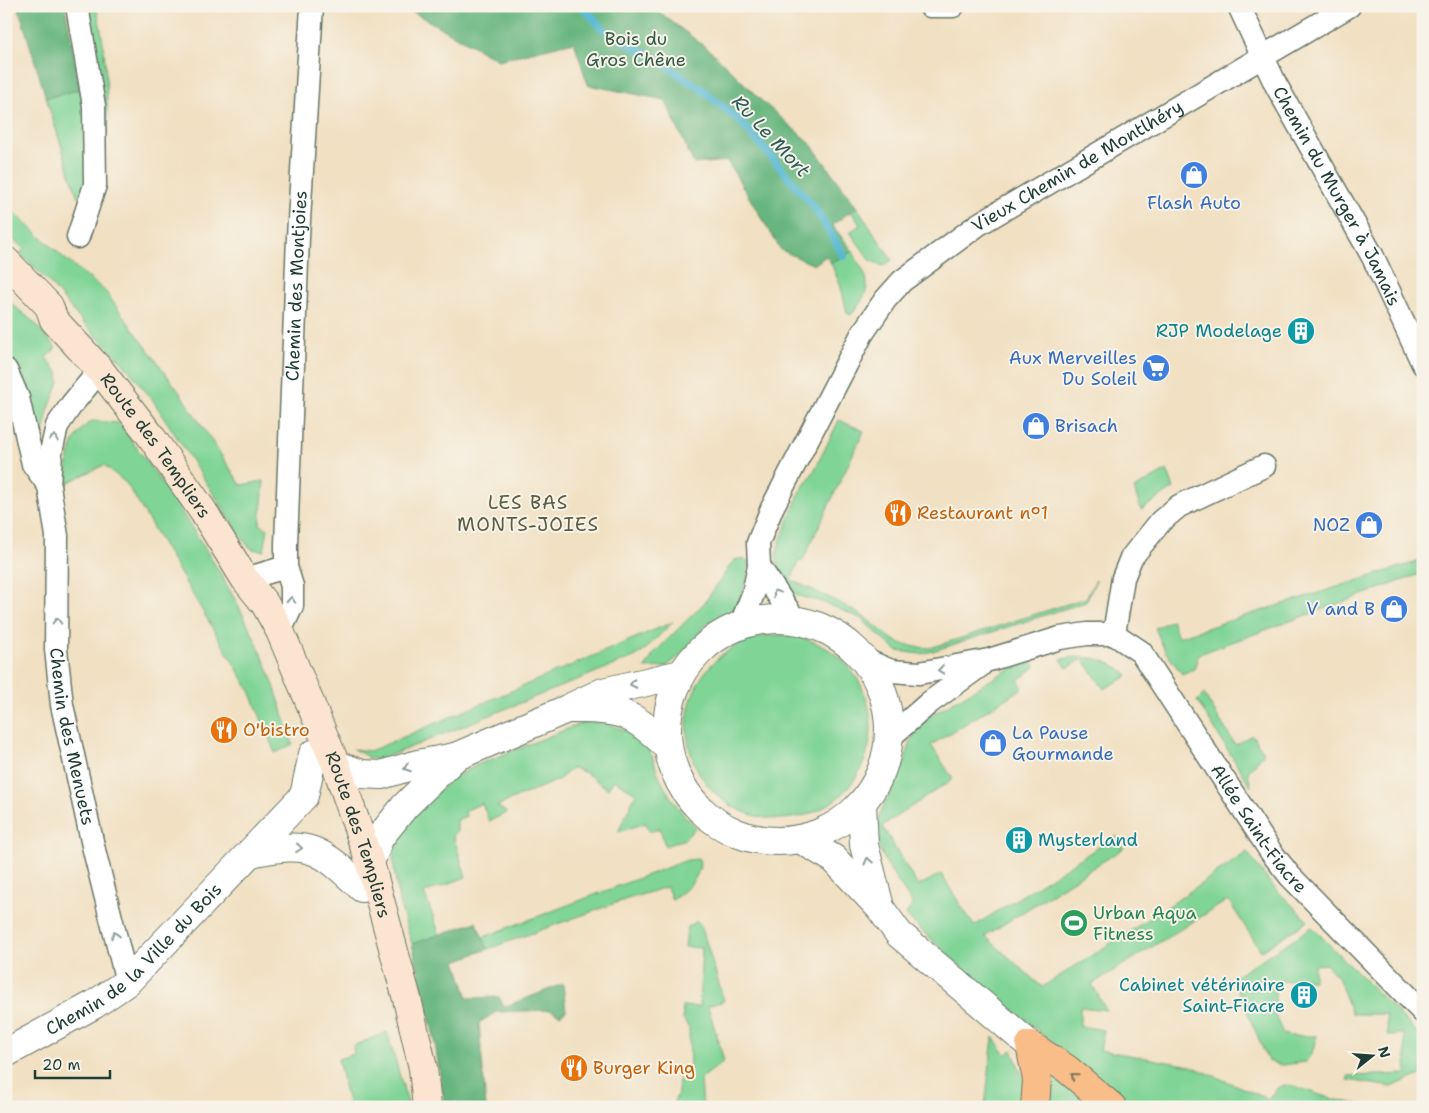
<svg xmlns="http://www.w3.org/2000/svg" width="1429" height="1113" font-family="'Shantell Sans',sans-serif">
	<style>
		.green { fill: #7fd496; stroke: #4f8865 }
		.forest { fill: #67b67f; stroke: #437a5a }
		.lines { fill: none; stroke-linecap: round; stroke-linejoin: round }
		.stream { stroke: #54b8d3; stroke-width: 8 }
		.minor-casing { stroke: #687666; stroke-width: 25 }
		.tertiary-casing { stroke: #687666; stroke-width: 30 }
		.secondary-casing { stroke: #687666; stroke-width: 30 }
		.primary-casing { stroke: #687666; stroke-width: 30 }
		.minor { stroke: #fff; stroke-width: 22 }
		.tertiary { stroke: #fff; stroke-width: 28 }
		.secondary { stroke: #fce5d0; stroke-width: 28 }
		.primary { stroke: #f8bd89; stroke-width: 28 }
		.oneway { stroke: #8f9e9a }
		.oneway2 { stroke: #81775a }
		.labels { text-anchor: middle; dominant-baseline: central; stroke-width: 4; stroke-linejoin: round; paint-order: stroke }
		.park-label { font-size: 18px; fill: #325b48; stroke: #f7f3e8 }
		.street-label { font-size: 18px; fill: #1f3d34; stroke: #f7f3e8 }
		.shop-label { font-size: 18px; fill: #366cbe; stroke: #f7f3e8; text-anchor: end }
		.culture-label { font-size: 18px; fill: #0d838f; stroke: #f7f3e8; text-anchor: end }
		.food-label { font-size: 18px; fill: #c56008; stroke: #f7f3e8; text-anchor: start }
		.leisure-label { font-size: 18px; fill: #27864d; stroke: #f7f3e8; text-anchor: start }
		.water-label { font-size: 19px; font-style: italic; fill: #2c5c5c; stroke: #f7f3e8 }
		.neighbourhood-label { font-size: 19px; letter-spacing: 1px; fill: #5c5e44; stroke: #f7f3e8 }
	</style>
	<rect width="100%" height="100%" fill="#f7f3e8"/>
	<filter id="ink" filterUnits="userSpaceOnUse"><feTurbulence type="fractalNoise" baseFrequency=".02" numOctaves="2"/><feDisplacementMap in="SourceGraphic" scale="10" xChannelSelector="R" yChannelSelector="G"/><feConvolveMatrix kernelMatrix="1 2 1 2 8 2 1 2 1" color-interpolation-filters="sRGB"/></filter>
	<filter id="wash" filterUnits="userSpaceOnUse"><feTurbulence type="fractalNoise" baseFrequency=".0096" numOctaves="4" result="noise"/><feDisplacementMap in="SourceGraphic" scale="20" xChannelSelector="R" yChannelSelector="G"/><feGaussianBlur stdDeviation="1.12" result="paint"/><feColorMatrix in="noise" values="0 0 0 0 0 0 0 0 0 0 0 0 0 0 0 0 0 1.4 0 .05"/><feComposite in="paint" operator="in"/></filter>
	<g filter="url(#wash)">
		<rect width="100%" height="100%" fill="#f1e0c2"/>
		<g class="green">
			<path d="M82 6H96C106 45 108 93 107 133H101Z"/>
			<path d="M80 89 87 115V188L78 198 46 98Z"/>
			<path d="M6 205 64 258 105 291 180 393 241 485 264 481 260 525 268 529 264 551 252 549 246 544 152 399 121 361 84 324 49 282 20 254 24 249 13 239 9 243 6 241Z"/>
			<path d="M857 207 892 260 883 266 870 260 850 232 860 225 851 211Z"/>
			<path d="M853 251C861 272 876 280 860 303 857 307 855 312 850 315L847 313 841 287 831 263Z"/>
			<path d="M6 299 36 324 56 348 46 358 58 372 59 382 48 411 40 451 10 362 6 356Z"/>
			<path d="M839 420 864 431 802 562 799 560 791 580C813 590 836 600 856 612 889 631 885 646 930 648L1086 598 1096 580 1086 602 933 651 921 654 897 651 860 618 822 602 795 595 782 582 776 555 780 541 801 490 814 471Z"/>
			<path d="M92 421 119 423C173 498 229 576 265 662 276 688 284 717 293 744L275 753 250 691 127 484 104 465 67 483C67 459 70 435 92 421Z"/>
			<path d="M1167 470 1174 488 1141 510 1134 489Z"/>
			<path d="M739 559H745L750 564 741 599 731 612 707 623 682 654 666 667 645 668 655 652 705 602 734 560Z"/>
			<path d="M1423 560V573L1199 654 1194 669 1182 674 1165 651 1155 628 1172 620 1178 637Z"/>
			<path d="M673 622 643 652 634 657 379 760 370 758 353 749 370 751 380 747Z"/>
			<circle cx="779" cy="727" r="92"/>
			<path d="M1075 657C1096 657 1113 661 1128 676L1104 689 1083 659 1067 668 1061 659Z"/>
			<path d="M1032 661 1035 667 1018 680 1023 688 931 745 953 779 882 826 918 886 941 874 974 926 1116 836 1124 848 985 936 1042 987 1163 910 1247 852 1270 883 1308 921 1261 951 1228 900 1092 984 1106 1010 1080 1007V1026L1104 1030 1100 1050 1191 1066 1268 1099 1277 1088 1285 1085 1297 1087 1332 1099 1373 1107H1128L1095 1081 1037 1030 960 966 905 915 913 905C901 884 873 852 877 827 879 808 892 791 900 774 908 756 909 738 921 721L1004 672Z"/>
			<path d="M1204 694 1235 745 1252 735 1264 753 1248 772 1251 787 1197 701Z"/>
			<path d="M598 722C617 726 639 733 650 752 654 758 655 767 658 773 666 793 680 812 696 827L685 839 665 846 660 828 649 831 646 823 618 832 636 793 614 780 608 789 586 773 573 768 558 780 497 806 507 813 489 821 482 803 465 811 466 816 457 820V832L453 835 466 877 424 893 440 935 412 944 399 902 393 862 395 841 403 823 454 777 477 765 582 723Z"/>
			<path d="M699 859C704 875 684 893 672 900L667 887 627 899 488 949 481 938 687 860Z"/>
			<path d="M697 921 701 925 724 1001 708 1006 724 1061 701 1079 703 1107H672L678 1093 679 1076 690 1069 689 1028 683 1019 682 1006 699 1007 702 948 685 947 687 928Z"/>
			<path d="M1312 927 1423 1038V1074L1391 1087 1348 1080V1076L1407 1074 1404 1034 1388 1035 1386 1014H1352L1338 977 1326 964 1314 965V980L1275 981V1015L1283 1034 1291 1036H1317L1313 1050 1306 1062 1282 1065 1268 1061 1233 978Z"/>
			<path d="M387 1032 409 1107H349L338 1059 354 1054 353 1046Z"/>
			<path d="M993 1037 1006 1055 1012 1050 1027 1087V1107H985Z"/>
			<path d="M1050 1073 1095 1107H1050L1052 1094Z"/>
		</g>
		<g class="forest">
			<path d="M18 6H65L80 89 46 98Z"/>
			<path d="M402 6H651L712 52 764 103 810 143 857 207 832 225 853 251 831 263 826 256 814 265 781 250 727 161 694 164 665 100 588 85 574 42 498 60Z"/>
			<path d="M476 922 488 949 456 961 468 998 499 997 504 1007 563 984 566 1011 560 1015 550 1010 496 1012 479 1023 486 1107H445L434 1037 412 944Z"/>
		</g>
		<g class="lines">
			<path class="stream" d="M582 6 603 29 654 58 700 88 741 122 815 208 844 256"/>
		</g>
	</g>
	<g filter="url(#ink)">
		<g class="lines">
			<defs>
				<g id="minor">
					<path d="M77 6 94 106 95 185 78 237"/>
					<path d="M930 6H953"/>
					<path id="s1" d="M1239 6 1276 85 1373 257 1423 364"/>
					<path d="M6 370 18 398 33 464 49 486"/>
					<path id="s2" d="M100 370 72 404 57 426 51 452 49 486 57 536 56 649 62 705 94 850 127 982"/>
					<path d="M759 566 794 619"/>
					<path d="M245 579 286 567"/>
					<path id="s3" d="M741 624 753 594 759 566 758 543 772 508 862 334 885 300 902 281 979 224 1349 6"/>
					<path id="s4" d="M280 631 292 606V586L286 567V544L298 237 312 6"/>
					<path d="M1114 634 1123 578 1131 558 1161 521 1179 506 1264 466"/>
					<path id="s5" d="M865 660 891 671 919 673 989 660 1060 638 1087 634H1114L1141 652 1271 852 1290 876 1423 1012"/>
					<path d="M890 737 929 703 980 666"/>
				</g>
				<g id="tertiary">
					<circle cx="778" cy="730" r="111"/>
					<path d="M571 709C620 708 633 713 668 747"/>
					<path d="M336 765 362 774 381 775 418 764 455 757 567 709 603 692 681 674"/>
					<path d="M862 803 864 845 880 907"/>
					<path d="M800 839 834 859 880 908 899 934 1030 1045"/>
					<path d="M251 853C311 841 318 847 362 888"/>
					<path d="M370 863 380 837 405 806 455 757"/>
					<path id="s6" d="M6 1053 95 1004 127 982 304 796 313 754"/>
				</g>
				<g id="secondary">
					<path id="s7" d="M6 261 49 306 54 320 100 370 150 435 203 511 245 579 265 604 280 631 336 765 370 863 407 999 423 1068 427 1107"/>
				</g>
				<g id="primary">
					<path d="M1030 1045 1067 1069 1112 1107"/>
					<path d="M1030 1045 1037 1080 1035 1107"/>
				</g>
			</defs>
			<use href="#minor" class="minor-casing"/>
			<use href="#tertiary" class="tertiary-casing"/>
			<use href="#secondary" class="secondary-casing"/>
			<use href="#primary" class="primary-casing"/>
			<use href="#minor" class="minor"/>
			<use href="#tertiary" class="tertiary"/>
			<use href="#secondary" class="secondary"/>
			<use href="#primary" class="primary"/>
		</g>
		<defs><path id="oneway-chevron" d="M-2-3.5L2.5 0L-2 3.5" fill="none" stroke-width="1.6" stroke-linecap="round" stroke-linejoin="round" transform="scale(1.25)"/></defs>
		<g class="oneway">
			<use href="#oneway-chevron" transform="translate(54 438) rotate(-78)"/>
			<use href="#oneway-chevron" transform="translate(776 593) rotate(-124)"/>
			<use href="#oneway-chevron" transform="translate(291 600) rotate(-87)"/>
			<use href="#oneway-chevron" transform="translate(57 621) rotate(-89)"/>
			<use href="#oneway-chevron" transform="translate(941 670) rotate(172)"/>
			<use href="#oneway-chevron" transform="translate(633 684) rotate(168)"/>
			<use href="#oneway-chevron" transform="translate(407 768) rotate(160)"/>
			<use href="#oneway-chevron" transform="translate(299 848) rotate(5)"/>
			<use href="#oneway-chevron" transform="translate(868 861) rotate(-104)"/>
			<use href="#oneway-chevron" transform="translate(115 935) rotate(-104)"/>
		</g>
		<use class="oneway2" href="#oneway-chevron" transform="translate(1074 1076) rotate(-141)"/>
	</g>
	<defs>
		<symbol id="shop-disc" viewBox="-11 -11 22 22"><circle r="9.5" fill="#3f7fe0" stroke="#f7f3e8"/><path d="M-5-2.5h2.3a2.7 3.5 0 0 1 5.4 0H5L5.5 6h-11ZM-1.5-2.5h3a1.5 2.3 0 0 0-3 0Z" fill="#fff"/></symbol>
		<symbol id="building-disc" viewBox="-11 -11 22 22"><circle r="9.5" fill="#0f9aa8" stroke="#f7f3e8"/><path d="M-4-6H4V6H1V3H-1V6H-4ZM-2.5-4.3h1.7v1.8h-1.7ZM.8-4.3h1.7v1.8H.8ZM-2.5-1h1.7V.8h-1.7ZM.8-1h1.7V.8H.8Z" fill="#fff"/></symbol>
		<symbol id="supermarket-disc" viewBox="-11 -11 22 22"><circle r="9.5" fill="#3f7fe0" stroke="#f7f3e8"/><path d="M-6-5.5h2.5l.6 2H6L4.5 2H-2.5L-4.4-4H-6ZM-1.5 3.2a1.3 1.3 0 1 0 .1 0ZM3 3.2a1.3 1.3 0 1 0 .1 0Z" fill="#fff"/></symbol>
		<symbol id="restaurant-disc" viewBox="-11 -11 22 22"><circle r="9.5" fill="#e8710a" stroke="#f7f3e8"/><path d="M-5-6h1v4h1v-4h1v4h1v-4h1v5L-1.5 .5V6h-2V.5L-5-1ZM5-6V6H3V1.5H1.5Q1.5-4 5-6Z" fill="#fff"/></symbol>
		<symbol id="stadium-disc" viewBox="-11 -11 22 22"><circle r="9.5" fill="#2e9e5b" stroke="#f7f3e8"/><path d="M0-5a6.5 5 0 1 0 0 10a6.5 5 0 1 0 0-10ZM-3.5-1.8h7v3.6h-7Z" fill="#fff"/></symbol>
	</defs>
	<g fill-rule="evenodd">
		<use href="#shop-disc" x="1178" y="159" width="32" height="32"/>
		<use href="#building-disc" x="1285" y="315" width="32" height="32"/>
		<use href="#supermarket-disc" x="1140" y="352" width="32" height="32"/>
		<use href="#shop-disc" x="1020" y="410" width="32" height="32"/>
		<use href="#restaurant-disc" x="882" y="497" width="32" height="32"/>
		<use href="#shop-disc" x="1353" y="509" width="32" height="32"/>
		<use href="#shop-disc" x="1378" y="593" width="32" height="32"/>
		<use href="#restaurant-disc" x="208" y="714" width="32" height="32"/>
		<use href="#shop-disc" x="977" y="727" width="32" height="32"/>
		<use href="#building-disc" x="1003" y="824" width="32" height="32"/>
		<use href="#stadium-disc" x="1058" y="907" width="32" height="32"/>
		<use href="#building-disc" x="1288" y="979" width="32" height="32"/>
		<use href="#restaurant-disc" x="558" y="1052" width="32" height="32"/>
	</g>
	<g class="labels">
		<g class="park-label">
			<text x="636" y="39">Bois du<tspan x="636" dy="21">Gros Chêne</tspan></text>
		</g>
		<g class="street-label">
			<text stroke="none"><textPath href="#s3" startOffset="594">Vieux Chemin de Montlhéry</textPath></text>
			<text stroke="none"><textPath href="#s1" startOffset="214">Chemin du Murger à Jamais</textPath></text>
			<text stroke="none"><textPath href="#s4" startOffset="349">Chemin des Montjoies</textPath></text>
			<text stroke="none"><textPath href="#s7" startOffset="239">Route des Templiers</textPath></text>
			<text stroke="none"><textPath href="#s2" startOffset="384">Chemin des Menuets</textPath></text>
			<text stroke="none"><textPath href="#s5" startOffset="501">Allée Saint-Fiacre</textPath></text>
			<text stroke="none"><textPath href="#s7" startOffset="681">Route des Templiers</textPath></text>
			<text stroke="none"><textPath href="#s6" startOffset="160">Chemin de la Ville du Bois</textPath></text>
		</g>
		<g class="shop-label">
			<text x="1194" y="203" text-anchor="middle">Flash Auto</text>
			<text x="1137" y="358">Aux Merveilles<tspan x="1137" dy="21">Du Soleil</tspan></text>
			<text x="1055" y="426" text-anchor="start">Brisach</text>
			<text x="1350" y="525">NOZ</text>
			<text x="1375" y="609">V and B</text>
			<text x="1012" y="733" text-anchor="start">La Pause<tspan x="1012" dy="21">Gourmande</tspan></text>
		</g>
		<g class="culture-label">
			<text x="1282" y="331">RJP Modelage</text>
			<text x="1038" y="840" text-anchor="start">Mysterland</text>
			<text x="1285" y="985">Cabinet vétérinaire<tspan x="1285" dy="21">Saint-Fiacre</tspan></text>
		</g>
		<g class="food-label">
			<text x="917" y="513">Restaurant n°1</text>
			<text x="243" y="730">O'bistro</text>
			<text x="593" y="1068">Burger King</text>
		</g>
		<g class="leisure-label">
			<text x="1093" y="913">Urban Aqua<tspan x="1093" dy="21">Fitness</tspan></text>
		</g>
		<g class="water-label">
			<text transform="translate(771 136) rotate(47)">Ru Le Mort</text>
		</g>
		<g class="neighbourhood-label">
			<text x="528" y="502">LES BAS<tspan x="528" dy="22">MONTS-JOIES</tspan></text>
		</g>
	</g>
	<rect width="1429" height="1113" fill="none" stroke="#f7f3e8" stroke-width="25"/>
	<g transform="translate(1372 1056) rotate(73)" stroke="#f7f3e8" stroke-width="4" paint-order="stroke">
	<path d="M0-4L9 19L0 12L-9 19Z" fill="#1f3d34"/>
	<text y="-8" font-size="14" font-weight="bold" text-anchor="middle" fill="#1f3d34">N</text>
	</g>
	<path d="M35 1070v8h75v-8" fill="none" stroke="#1f3d34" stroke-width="2.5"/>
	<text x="42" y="1070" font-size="15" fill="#1f3d34" stroke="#f7f3e8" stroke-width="4" paint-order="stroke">20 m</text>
</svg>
